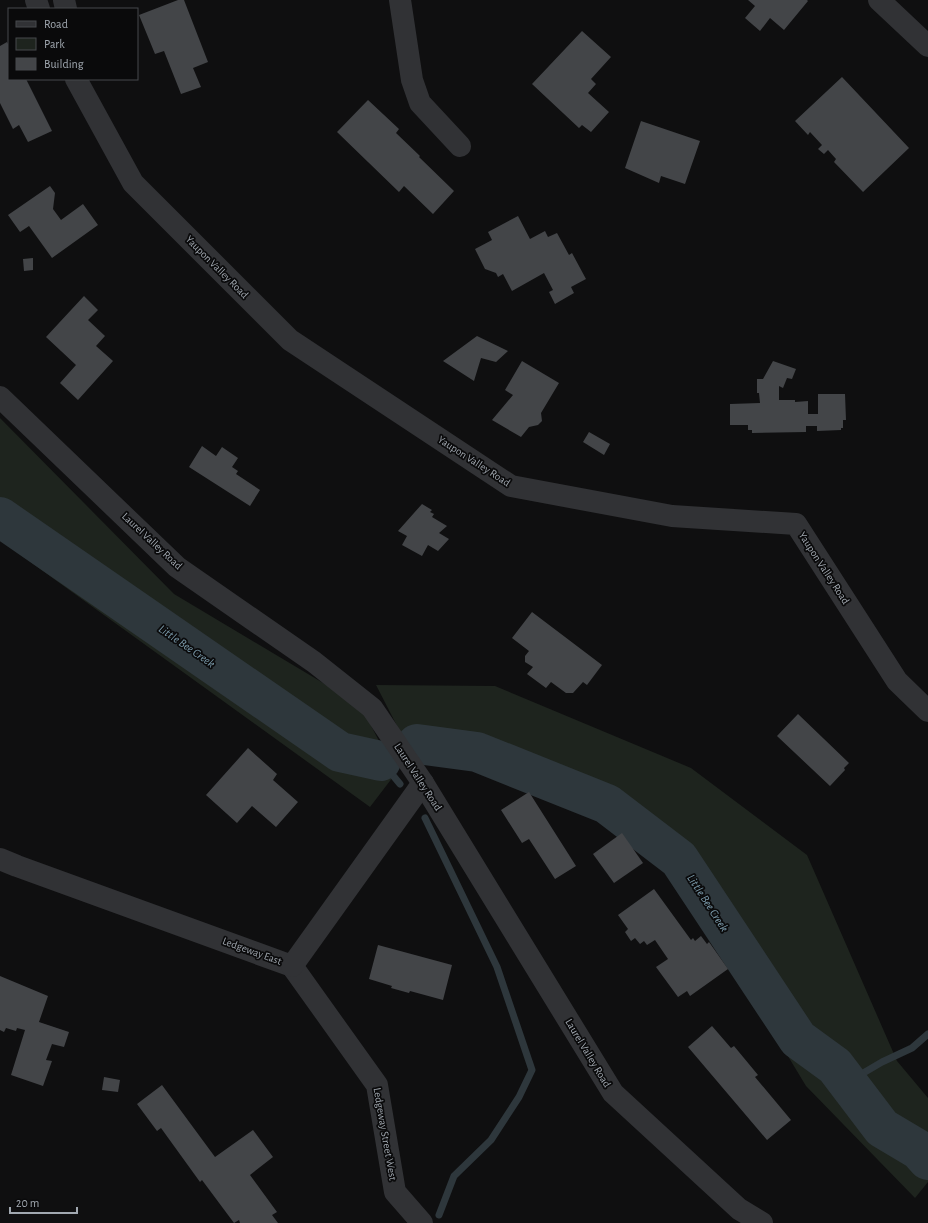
<svg xmlns="http://www.w3.org/2000/svg" width="928" height="1223" font-family="'Alegreya Sans',sans-serif">
	<style>
		.green { fill: #1e241e }
		.lines { fill: none; stroke-linecap: round; stroke-linejoin: round }
		.stream { stroke: #2e373c; stroke-width: 7 }
		.river { stroke: #2e373c; stroke-width: 40 }
		.building { fill: #434548 }
		.minor { stroke: #313235; stroke-width: 22 }
		.labels { text-anchor: middle; dominant-baseline: central; stroke-width: 3.5; stroke-linejoin: round; paint-order: stroke }
		.street-label { font-size: 11px; fill: #a1a8b0; stroke: #0a0a0b }
		.water-label { font-size: 12px; font-style: italic; fill: #7a99a9; stroke: #0a0a0b }
	</style>
	<rect width="100%" height="100%" fill="#0f0f10"/>
	<g class="green">
		<path d="M0 418 174 594 360 705 396 773 370 807 0 540Z"/>
		<path d="M376 685 495 686 691 768 807 855 897 1061 928 1098V1182L915 1198 806 1086 670 861 603 812 431 744 411 753Z"/>
	</g>
	<g class="lines">
		<g class="stream">
			<path d="M381 761 400 784"/>
			<path d="M425 818 497 967 532 1070 519 1097 491 1140 454 1176 439 1215"/>
			<path d="M848 1082 882 1062 912 1048 928 1034"/>
		</g>
		<g class="river">
			<path d="M0 517 340 752 381 761"/>
			<path d="M417 744 477 752 607 804 679 859 798 1039 835 1066 882 1128 919 1150 928 1160"/>
		</g>
	</g>
	<g class="building">
		<path d="M178 0H184L208 62 193 68 201 87 181 94 164 51 155 54 139 15Z"/>
		<path d="M748 0H807L808 1 784 30 770 18 760 31 745 18 755 6Z"/>
		<path d="M582 31 611 57 591 79 596 84 588 93 609 112 591 132 582 125 579 128 532 84Z"/>
		<path d="M7 42 9 46V79H26L52 131 28 142 19 125 13 129 0 103V46Z"/>
		<path d="M842 77 909 148 863 192 834 162 836 159 828 150 824 154 818 149 822 145 810 132 808 135 795 121Z"/>
		<path d="M368 100 399 129 396 133 420 156 419 157 454 191 433 214 404 186 399 192 337 132Z"/>
		<path d="M641 121 700 141 685 184 661 176 659 183 625 168Z"/>
		<path d="M50 186 55 193 53 209 61 220 83 204 98 225 52 258 29 226 20 232 8 215Z"/>
		<path d="M518 216 530 239 545 231 548 237 557 233 569 255 572 253 586 279 571 287 574 293 555 304 549 292 553 290 544 273 512 291 503 274 498 277 496 273 485 269 475 249 492 240 488 232Z"/>
		<path d="M33 258V270L24 271 23 259Z"/>
		<path d="M84 296 98 310 88 320 105 336 96 346 113 361 78 400 60 383 76 365 46 337Z"/>
		<path d="M477 336 508 351 496 362 481 358 474 381 443 361Z"/>
		<path d="M522 361 559 383 541 413 542 421 538 425 529 427 521 437 492 420 513 395 505 390Z"/>
		<path d="M773 361 796 369 792 379 787 378 783 388 779 386V400H795V402L808 401V414H818V394H845L846 420H843V428H841V430L817 431V426H806V432L752 433V430H748V425H730V404L760 403 759 393H757V379H763Z"/>
		<path d="M589 432 610 444 604 455 583 442Z"/>
		<path d="M202 446 216 456 222 447 238 458 232 467 238 471 236 474 260 490 250 506 189 467Z"/>
		<path d="M422 504 432 510 430 512 434 514 432 517 447 526 439 533 449 539 438 551 428 545 422 556 402 545 407 536 398 531Z"/>
		<path d="M532 612 602 665 587 685 583 682 573 693H566L551 682 546 688 527 674 533 667 525 662V656L529 651 512 638Z"/>
		<path d="M798 714 849 763 844 768 845 770 830 786 777 736Z"/>
		<path d="M248 748 277 774 273 780 298 802 276 827 252 806 237 823 206 795Z"/>
		<path d="M529 792 576 866 555 879 529 839 522 843 501 810Z"/>
		<path d="M622 833 643 863 614 883 593 854Z"/>
		<path d="M654 889 691 940 693 938 695 941 701 936 707 944 709 942 728 969 690 996 687 991 678 997 656 967 668 959 655 940 647 945 644 941 640 944 635 938 631 941 625 932 628 929 618 915Z"/>
		<path d="M378 945 452 965 443 1000 410 991 409 993 391 988 392 986 369 979Z"/>
		<path d="M0 976 48 996 39 1022 69 1032 64 1047 52 1044 46 1060 52 1061 43 1086 11 1075 25 1030 17 1028 16 1031 6 1028 4 1032 0 1030Z"/>
		<path d="M712 1026 731 1048 734 1046 758 1075 755 1077 791 1120 767 1140 688 1047Z"/>
		<path d="M104 1077 120 1080 118 1092 102 1090Z"/>
		<path d="M162 1085 215 1157 253 1130 273 1157 250 1175 277 1212 272 1215 278 1223H240L239 1220 234 1223 202 1180 200 1182 161 1128 157 1131 137 1104Z"/>
	</g>
	<g class="lines">
		<g class="minor">
			<path d="M36 0 39 9"/>
			<path d="M64 0 66 9"/>
			<path d="M400 0 412 80 420 103 460 146"/>
			<path d="M879 0 928 46"/>
			<path d="M76 79 133 183 290 340 511 486 672 516 796 524 897 681 928 711"/>
			<path d="M0 397 177 567 314 662 372 708 423 783 613 1093 739 1209 762 1223"/>
			<path d="M0 859 17 866 292 966"/>
			<path d="M292 966 377 1085 395 1192 422 1223"/>
			<path d="M292 966 423 783"/>
		</g>
	</g>
	<g class="labels">
		<g class="street-label">
			<text transform="translate(217 267) rotate(45)">Yaupon Valley Road</text>
			<text transform="translate(474 461) rotate(33)">Yaupon Valley Road</text>
			<text transform="translate(152 541) rotate(43)">Laurel Valley Road</text>
			<text transform="translate(824 568) rotate(57)">Yaupon Valley Road</text>
			<text transform="translate(418 777) rotate(57)">Laurel Valley Road</text>
			<text transform="translate(252 951) rotate(20)">Ledgeway East</text>
			<text transform="translate(588 1053) rotate(59)">Laurel Valley Road</text>
			<text transform="translate(385 1134) rotate(80)">Ledgeway Street West</text>
		</g>
		<g class="water-label">
			<text transform="translate(187 646) rotate(35)">Little Bee Creek</text>
			<text transform="translate(708 903) rotate(57)">Little Bee Creek</text>
		</g>
	</g>
	<rect x="8" y="8" width="130" height="72" fill="#0a0a0b" stroke="#46494d"/>
	<rect x="16" y="21" width="20" height="6" fill="#313235" stroke="#46494d"/>
	<text x="44" y="28" font-size="12" fill="#a1a8b0">Road</text>
	<rect x="16" y="38" width="20" height="12" fill="#1e241e" stroke="#46494d"/>
	<text x="44" y="48" font-size="12" fill="#a1a8b0">Park</text>
	<rect x="16" y="58" width="20" height="12" fill="#434548" stroke="#46494d"/>
	<text x="44" y="68" font-size="12" fill="#a1a8b0">Building</text>
	<path d="M10 1207v6h67v-6" fill="none" stroke="#a1a8b0" stroke-width="2"/>
	<text x="16" y="1207" font-size="12" fill="#a1a8b0" stroke="#0a0a0b" stroke-width="3" paint-order="stroke">20 m</text>
</svg>
